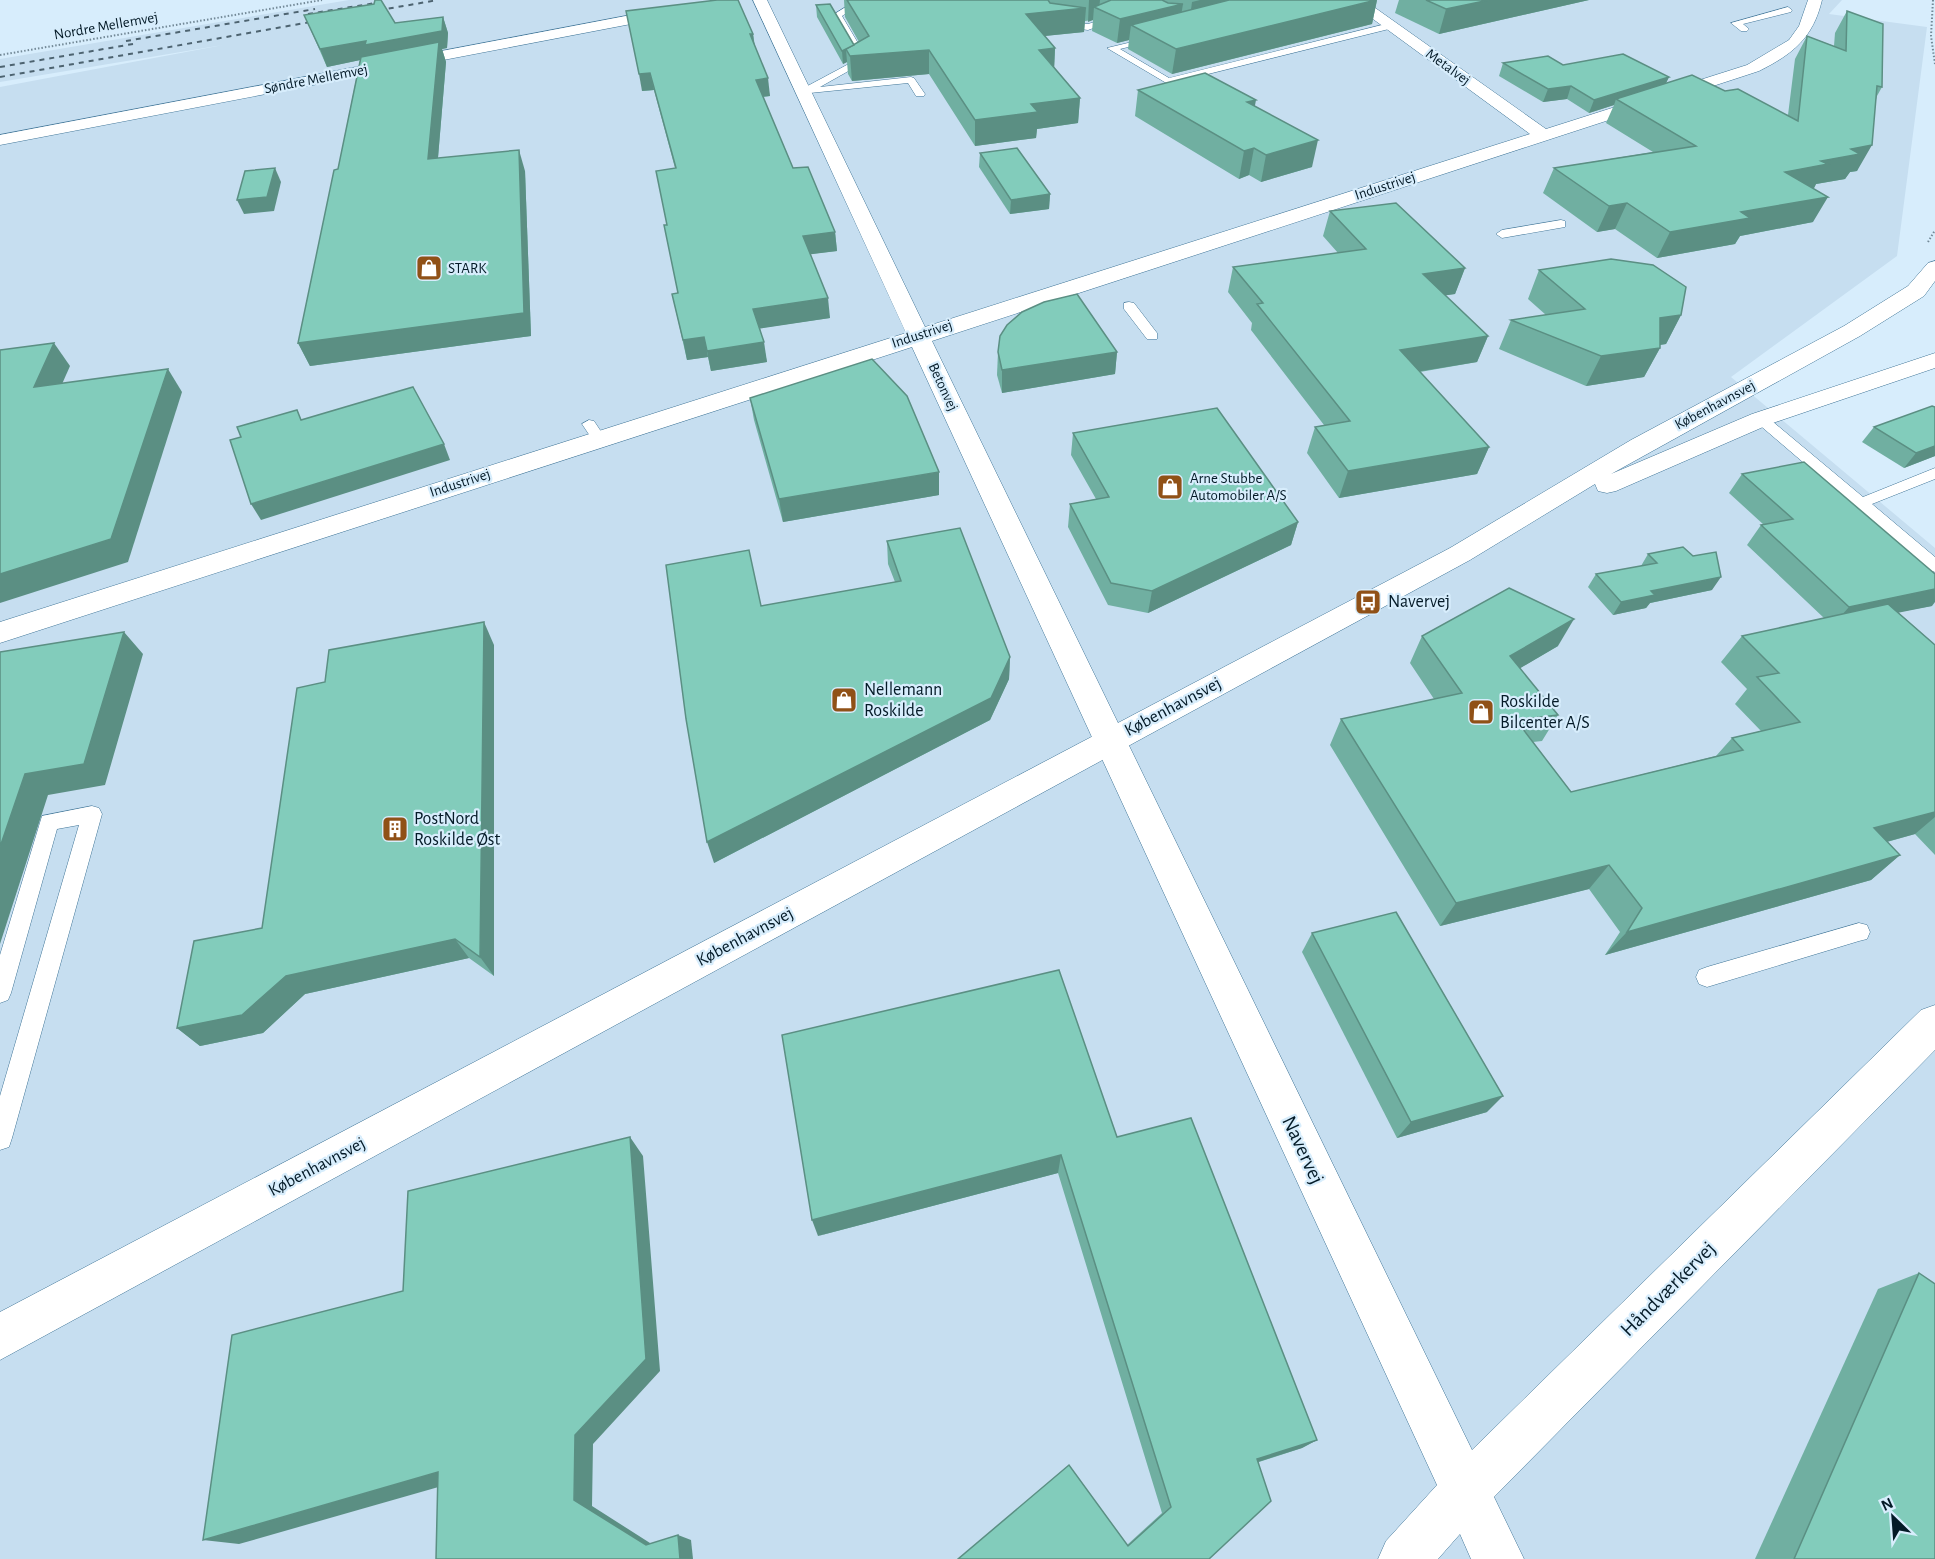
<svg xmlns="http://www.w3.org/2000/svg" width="1935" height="1559" font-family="'Alegreya Sans',sans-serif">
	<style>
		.built { fill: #c6def0 }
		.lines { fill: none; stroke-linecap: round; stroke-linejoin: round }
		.lane-casing { stroke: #407597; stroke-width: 1 }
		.street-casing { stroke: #407597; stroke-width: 1 }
		.secondary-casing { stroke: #407597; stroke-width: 1 }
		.path { stroke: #738997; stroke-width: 2; stroke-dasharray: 1.5 2; stroke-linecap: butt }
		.lane { fill: #fff; fill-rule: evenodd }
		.street { fill: #fff; fill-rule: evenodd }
		.secondary { fill: #fff; fill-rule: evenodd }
		.rail { stroke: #4d6370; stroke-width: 2; stroke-dasharray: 5 5; stroke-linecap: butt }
		.wall { fill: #70afa1 }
		.shaded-wall { fill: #5b8f83 }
		.building { fill: #82ccbb; stroke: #5b8f83; stroke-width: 1.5 }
		.labels { text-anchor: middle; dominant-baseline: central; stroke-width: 4.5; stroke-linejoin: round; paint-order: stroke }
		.far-street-label { font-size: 15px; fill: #041a27; stroke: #d7edfc }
		.far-poi-label { font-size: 15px; fill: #041a27; stroke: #d7edfc; text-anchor: start }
		.poi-label { font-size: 18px; fill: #041a27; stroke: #d7edfc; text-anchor: start }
		.street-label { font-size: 18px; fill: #041a27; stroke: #d7edfc }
		.near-street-label { font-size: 21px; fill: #041a27; stroke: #d7edfc }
	</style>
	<rect width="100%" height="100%" fill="#d7edfc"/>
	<path class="built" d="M349 0H1842L1829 14 1927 27 1897 256 1731 377 1935 548V1559H0V87L223 45 0 82V59Z"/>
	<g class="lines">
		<defs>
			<g id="lane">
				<path d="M857 0H867L842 16 868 60 820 87 911 77 914 78 925 94 924 96H916L908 83 800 94V90L858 59 833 15Z"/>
				<path d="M1030 0H1039L1057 21 1088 24 1101 20V15L1086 0H1095L1110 14V22L1088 30 1051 25Z"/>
				<path d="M1788 7 1792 10 1791 12 1743 24 1749 29 1747 31H1741L1731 23Z"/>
				<path d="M1390 23 1393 24V28L1168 84 1107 48 1157 36V40L1120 49 1169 78Z"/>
				<path d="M1561 220 1565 221V227L1502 238 1496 234 1502 230Z"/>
				<path d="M1129 302 1134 303 1157 333V339H1147L1124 309V303Z"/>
				<path d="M1761 415 1766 416 1863 497 1935 468V479L1872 504 1935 557V572L1929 570 1756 422 1754 419Z"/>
				<path d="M589 420 594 421 606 439 604 442 599 443 594 442 582 424Z"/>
				<path d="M92 806 99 808 102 814 12 1138 9 1147 0 1150V1096L79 825 57 829 11 993 8 1000 0 1003V955L42 816Z"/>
				<path d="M1859 923 1867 925 1870 932 1867 939 1859 941 1707 987 1699 984 1696 977 1699 970 1707 967Z"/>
			</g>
			<g id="street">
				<path d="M753 0H767L925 327 1530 134 1347 0H1364L1546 129 1747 65 1789 40 1799 26 1808 0H1822C1813 38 1793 54 1759 71L932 341 1472 1450 1921 1010 1935 1005V1050L1494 1497 1524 1559H1471L1460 1534 1438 1559H1378L1386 1541 1437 1485 912 347 0 643V622L906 333Z"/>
				<path d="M673 7 681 12 678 15 0 145V135Z"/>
			</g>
			<path id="secondary" d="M1935 261V281L1924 296 1860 336 1611 474 1752 414 1935 353V368L1770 424 1616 491 1607 493 1598 491 1595 484 1470 560 0 1360V1312L1450 548 1631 440 1844 326 1908 286 1928 263Z"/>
		</defs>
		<use href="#lane" class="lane-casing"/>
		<use href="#street" class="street-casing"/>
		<use href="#secondary" class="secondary-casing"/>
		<g class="path">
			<path d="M1933 0 1931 36 1935 64"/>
			<path d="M0 55 322 0"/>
			<path d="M1928 242 1935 230"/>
		</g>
		<use href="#lane" class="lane"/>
		<use href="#street" class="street"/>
		<use href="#secondary" class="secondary"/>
		<g class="rail">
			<path d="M369 12 438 0"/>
			<path d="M308 14 382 2"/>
			<path d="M126 41 315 9"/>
			<path d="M0 67 133 44"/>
			<path d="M0 77 322 20"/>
		</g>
	</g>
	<g class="wall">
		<path d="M711 0H738L753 34 755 46 770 96 763 97 793 168 835 232 837 251 810 254 830 318 760 328 767 362 711 371 708 357 687 360 672 294 678 293 667 225 675 168 654 90 642 91Z"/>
		<path d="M844 0H1377L1372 24 1172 74 1128 49 1129 40 1117 43 1092 31 1093 20 1085 21 1084 32 1044 36 1055 48 1054 67 1080 98 1078 123 1037 129 1036 138 975 146 929 74 852 81 848 74 847 62 843 64 817 17 816 5 854 45 859 42 845 17Z"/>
		<path d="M1399 0H1589L1439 34 1395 13Z"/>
		<path d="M1847 11 1882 87 1877 96 1857 171 1850 172 1845 179 1816 184 1814 188 1813 222 1740 236 1735 244 1657 258 1615 229 1597 232 1543 193 1554 168 1653 152 1606 123 1614 105 1589 113 1567 99 1543 102 1499 76 1503 63 1563 65 1669 77 1666 83 1725 91 1788 115 1795 59 1807 36 1834 46 1835 33Z"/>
		<path d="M304 15 395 23 443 17 448 33 447 48 442 49 446 62 438 158 525 171 531 336 310 366 298 343 338 169 360 60 327 67Z"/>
		<path d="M1138 90 1255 106 1312 167 1261 182 1249 175 1239 179 1135 116Z"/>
		<path d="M980 153 1050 194 1049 209 1010 214 979 167Z"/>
		<path d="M1330 211 1465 268 1455 294 1445 295 1488 336 1477 362 1420 372 1489 447 1477 474 1339 498 1307 453 1315 427 1324 425 1251 330 1252 323 1228 292 1233 267 1338 253 1323 236Z"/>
		<path d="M1539 270 1681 315 1666 344 1660 345V348L1644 377 1586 386 1499 349 1511 320 1546 315 1528 299Z"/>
		<path d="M998 352H1117L1115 374 1002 393 997 375Z"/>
		<path d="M750 398 939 495 783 522 754 420Z"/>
		<path d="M1935 407V456L1904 468 1862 442 1874 427Z"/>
		<path d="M1073 433 1298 522 1291 545 1148 613 1108 605 1068 527 1070 504 1096 499 1071 455Z"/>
		<path d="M1742 474 1932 606 1898 612 1935 645V855L1915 834 1887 842 1900 855 1871 880 1605 955 1620 932 1589 889 1440 926 1330 745 1341 719 1434 699 1410 663 1422 636 1558 646 1520 668 1558 715 1542 741 1533 742 1571 792 1716 756 1732 738 1761 731 1735 704 1747 689 1721 662 1742 636 1824 618 1747 545 1761 525H1764L1729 493Z"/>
		<path d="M887 541 1010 657 1009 679 990 720 714 863 761 606 895 582 888 564Z"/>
		<path d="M1648 554 1712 590 1650 603 1646 608 1613 615 1588 587 1596 574 1641 566Z"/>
		<path d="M494 645V976L469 958 305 994 263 1033 200 1046 177 1028 262 928Z"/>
		<path d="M1312 933 1487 1112 1397 1138 1302 952Z"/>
		<path d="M1117 1137 1317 1440 1302 1448 1259 1462 1209 1559H958L1127 1545 1162 1513 1058 1173 818 1236Z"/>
		<path d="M1919 1273 1935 1559H1755L1878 1289Z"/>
	</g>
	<g class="shaded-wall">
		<path d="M1089 0H1100L1099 10 1094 7 1093 20 1088 22Z"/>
		<path d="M1200 0H1292L1189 25 1192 2Z"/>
		<path d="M1377 0 1372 24 1172 74 1176 49Z"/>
		<path d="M1489 0H1589L1439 34 1446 9Z"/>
		<path d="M1183 4 1179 28 1131 25 1129 40 1117 43 1120 19Z"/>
		<path d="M1086 8 1084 32 1025 38 1026 14Z"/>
		<path d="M443 17 448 33 447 48 442 49 446 62 436 181 370 58 327 67 320 49Z"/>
		<path d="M750 34H753L755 51Z"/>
		<path d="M1055 48 1054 73 1039 50Z"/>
		<path d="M846 49 847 62 843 64 842 51Z"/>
		<path d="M929 50V74L852 81 850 56Z"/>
		<path d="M650 73 654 90 642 91 639 74Z"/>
		<path d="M1669 77 1663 89 1616 99 1614 105 1589 113 1594 100Z"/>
		<path d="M768 78 770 96 759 97 756 80Z"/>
		<path d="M1571 86 1567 99 1543 102 1548 89Z"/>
		<path d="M1080 98 1078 123 1037 129 1036 138 975 146V120L1031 104Z"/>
		<path d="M1256 100 1251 126 1247 102Z"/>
		<path d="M1318 140 1312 167 1261 182 1266 155Z"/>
		<path d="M1872 145 1857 171 1850 172 1845 179 1816 184 1813 190 1785 172 1821 161 1851 149Z"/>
		<path d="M1254 148 1249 175 1239 179 1244 151Z"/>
		<path d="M519 150 525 171 531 336 310 366 298 343Z"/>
		<path d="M275 168 281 182 274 211 244 214 237 200Z"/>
		<path d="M1050 194 1049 209 1010 214 1011 200Z"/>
		<path d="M1828 197 1813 222 1740 236 1735 244 1657 258 1670 232 1741 212Z"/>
		<path d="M1627 203 1615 229 1597 232 1609 206Z"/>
		<path d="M835 232 837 251 805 255 803 236Z"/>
		<path d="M1465 268 1455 294 1414 300 1423 274Z"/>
		<path d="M828 298 830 318 757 329 753 309Z"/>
		<path d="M1681 315 1666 344 1645 347 1660 318Z"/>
		<path d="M1488 336 1477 362 1391 376 1400 350Z"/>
		<path d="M704 337 708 357 687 360 683 340Z"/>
		<path d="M764 342 767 362 711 371 707 351Z"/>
		<path d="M54 343 70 366 51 409 34 387Z"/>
		<path d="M1660 348 1644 377 1586 386 1601 356Z"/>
		<path d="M1117 352 1115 374 1002 393V370Z"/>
		<path d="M168 369 182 392 128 562 0 603V574Z"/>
		<path d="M444 444 450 460 261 520 251 504Z"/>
		<path d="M1935 446V456L1904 468 1916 453Z"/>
		<path d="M1489 447 1477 474 1339 498 1348 471Z"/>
		<path d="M939 472V495L783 522 779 499Z"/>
		<path d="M1298 522 1291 545 1148 613 1152 591Z"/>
		<path d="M1721 577 1712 590 1650 603 1646 608 1613 615 1621 602 1651 591Z"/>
		<path d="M1935 589V602L1932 606 1832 626 1849 607Z"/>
		<path d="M1574 619 1558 646 1495 683 1510 656Z"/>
		<path d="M484 622 494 645V976L480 957Z"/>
		<path d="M124 632 143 654 105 785 48 795 0 944V847L25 774Z"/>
		<path d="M1010 657 1009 679 990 720 714 863 707 842Z"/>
		<path d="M1935 812V817L1915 834 1846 853 1874 828Z"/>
		<path d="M1900 855 1871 880 1605 955 1627 932Z"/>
		<path d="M1609 865 1589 889 1440 926 1456 903Z"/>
		<path d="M455 939 469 958 305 994 263 1033 200 1046 177 1028 286 976Z"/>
		<path d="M1503 1096 1487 1112 1397 1138 1411 1122Z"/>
		<path d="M630 1137 643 1156 660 1371 593 1444 592 1506 661 1550 646 1545 574 1500 575 1435Z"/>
		<path d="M1061 1155 1058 1173 818 1236 812 1220Z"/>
		<path d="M1317 1440 1302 1448 1245 1466 1257 1459Z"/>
		<path d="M438 1472 463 1480 239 1544 203 1540Z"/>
		<path d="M678 1535 691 1540 693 1559H680Z"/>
	</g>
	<g class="building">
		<path d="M375 0H381L395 23 443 17 442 31 365 45 366 41 320 49 304 15 374 4Z"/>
		<path d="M717 0H738L753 34H750L768 78 756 80 793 168 808 167 835 232 803 236 828 298 753 309 764 342 707 351 704 337 683 340 672 294 678 293 664 225H667L656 171 676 168 650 73 639 74 626 11Z"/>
		<path d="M847 0H1048L1050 3 1086 8 1026 14 1055 48 1039 50 1080 98 1031 104 1038 112 975 120 929 50 850 56 846 49 869 36Z"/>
		<path d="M1111 0H1162L1168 3 1183 4 1120 19 1094 7Z"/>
		<path d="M1229 0H1376L1176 49 1131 25Z"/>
		<path d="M1426 0H1489L1446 9Z"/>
		<path d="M830 4 854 45 842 51 816 5Z"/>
		<path d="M1847 11 1883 24 1882 87 1877 86 1872 145 1851 149 1860 154 1821 161 1828 164 1785 172 1828 197 1741 212 1750 218 1670 232 1627 203 1609 206 1554 168 1696 146 1616 99 1692 75 1725 91 1738 89 1798 121 1807 36 1846 51Z"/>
		<path d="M439 42 428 159 519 150 524 313 298 343 334 170 338 169 361 57Z"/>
		<path d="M1623 54 1669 77 1594 100 1571 86 1548 89 1503 63 1548 56 1563 65Z"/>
		<path d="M1205 73 1256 100 1247 102 1318 140 1266 155 1254 148 1244 151 1138 90Z"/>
		<path d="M1017 148 1050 194 1011 200 980 153Z"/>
		<path d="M275 168 267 197 237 200 245 171Z"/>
		<path d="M1396 203 1465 268 1423 274 1488 336 1400 350 1489 447 1348 471 1315 427 1350 421 1257 304 1263 303 1233 267 1366 249 1330 211Z"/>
		<path d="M1611 259 1653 265 1686 287 1681 315 1660 318V348L1601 356 1511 320 1585 309 1539 270Z"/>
		<path d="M1077 294 1117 352 1002 370 998 352 1000 336 1007 325 1022 312 1044 302Z"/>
		<path d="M54 343 34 387 168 369 111 539 0 574V350Z"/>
		<path d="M872 359 907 396 939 472 779 499 750 398Z"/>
		<path d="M413 387 444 444 251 504 230 440 241 437 237 427 297 410 301 420Z"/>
		<path d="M1932 406 1935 407V446L1916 453 1874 427Z"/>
		<path d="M1217 408 1298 522 1152 591 1111 583 1070 504 1109 497 1073 433Z"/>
		<path d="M1804 462 1935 574V589L1849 607 1761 525 1793 519 1742 474Z"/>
		<path d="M960 528 1010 657 991 698 707 842 686 719 666 565 749 550 761 606 901 581 887 541Z"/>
		<path d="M1683 547 1693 556 1716 552 1721 577 1651 591 1655 595 1621 602 1596 574 1657 563 1648 554Z"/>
		<path d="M1509 588 1574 619 1510 656 1558 715 1516 720 1571 792 1743 750 1732 738 1800 722 1757 677 1779 673 1742 636 1888 604 1935 645V812L1874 828 1900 855 1627 932 1642 908 1609 865 1456 903 1341 719 1462 693 1422 636Z"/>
		<path d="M484 622 480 957 455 939 286 976 242 1015 177 1028 194 941 262 928 297 688 325 682 329 650Z"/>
		<path d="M124 632 84 764 25 774 0 847V652Z"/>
		<path d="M1396 912 1503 1096 1411 1122 1312 933Z"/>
		<path d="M1059 970 1117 1137 1191 1118 1317 1440 1257 1459 1271 1501 1209 1559H958L1069 1465 1128 1546 1171 1507 1061 1155 812 1220 782 1035Z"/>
		<path d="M630 1137 646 1359 575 1435 574 1500 646 1545 678 1535 680 1559H436L438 1472 203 1540 232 1335 403 1291 408 1191Z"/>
		<path d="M1919 1273 1935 1284V1559H1794Z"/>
	</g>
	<defs>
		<symbol id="shop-square" viewBox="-11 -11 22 22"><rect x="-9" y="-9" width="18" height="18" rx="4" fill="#905117" stroke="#d7edfc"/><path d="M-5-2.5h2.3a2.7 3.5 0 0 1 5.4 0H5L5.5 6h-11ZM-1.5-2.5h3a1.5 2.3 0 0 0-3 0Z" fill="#fff"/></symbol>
		<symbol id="bus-square" viewBox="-11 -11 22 22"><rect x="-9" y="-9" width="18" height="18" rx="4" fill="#905117" stroke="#d7edfc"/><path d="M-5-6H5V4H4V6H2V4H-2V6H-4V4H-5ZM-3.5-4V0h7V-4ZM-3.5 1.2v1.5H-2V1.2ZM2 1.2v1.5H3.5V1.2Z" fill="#fff"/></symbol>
		<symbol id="building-square" viewBox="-11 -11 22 22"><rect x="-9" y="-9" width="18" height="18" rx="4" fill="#905117" stroke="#d7edfc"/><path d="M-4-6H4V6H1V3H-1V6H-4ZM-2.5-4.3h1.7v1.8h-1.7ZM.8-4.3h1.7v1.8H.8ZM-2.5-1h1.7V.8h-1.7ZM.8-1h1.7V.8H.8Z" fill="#fff"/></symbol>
	</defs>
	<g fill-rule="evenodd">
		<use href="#shop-square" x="414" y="253" width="30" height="30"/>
		<use href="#shop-square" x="1155" y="472" width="30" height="30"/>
		<use href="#bus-square" x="1353" y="587" width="30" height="30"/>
		<use href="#shop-square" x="829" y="685" width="30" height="30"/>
		<use href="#shop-square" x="1466" y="697" width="30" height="30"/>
		<use href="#building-square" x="380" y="814" width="30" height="30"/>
	</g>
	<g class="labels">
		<g class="far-street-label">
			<text transform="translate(106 26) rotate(-10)">Nordre Mellemvej</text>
			<text transform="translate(1448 67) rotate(36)">Metalvej</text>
			<text transform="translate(316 79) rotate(-11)">Søndre Mellemvej</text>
			<text transform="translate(1385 186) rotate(-18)">Industrivej</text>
			<text transform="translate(922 334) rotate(-18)">Industrivej</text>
			<text transform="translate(943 387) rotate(65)">Betonvej</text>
			<text transform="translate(1715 405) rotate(-28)">Københavnsvej</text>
			<text transform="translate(460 483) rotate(-18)">Industrivej</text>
		</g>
		<g class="far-poi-label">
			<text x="448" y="268">STARK</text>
			<text x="1190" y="478">Arne Stubbe<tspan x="1190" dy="17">Automobiler A/S</tspan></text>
		</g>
		<g class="poi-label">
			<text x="1388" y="602">Navervej</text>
			<text x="864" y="690">Nellemann<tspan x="864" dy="21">Roskilde</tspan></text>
			<text x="1500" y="702">Roskilde<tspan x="1500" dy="21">Bilcenter A/S</tspan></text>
			<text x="414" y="819">PostNord<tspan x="414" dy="21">Roskilde Øst</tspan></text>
		</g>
		<g class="street-label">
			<text transform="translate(1173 707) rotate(-28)">Københavnsvej</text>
			<text transform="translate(745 937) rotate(-28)">Københavnsvej</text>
			<text transform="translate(317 1167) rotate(-28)">Københavnsvej</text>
		</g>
		<g class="near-street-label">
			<text transform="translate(1303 1150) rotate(65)">Navervej</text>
			<text transform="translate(1668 1289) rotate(-45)">Håndværkervej</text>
		</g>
	</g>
	<g transform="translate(1893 1517) rotate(335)" stroke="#d7edfc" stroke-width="4.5" paint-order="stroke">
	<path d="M0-4.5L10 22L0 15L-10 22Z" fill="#041a27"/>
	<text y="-9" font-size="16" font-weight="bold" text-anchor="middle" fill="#041a27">N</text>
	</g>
</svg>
